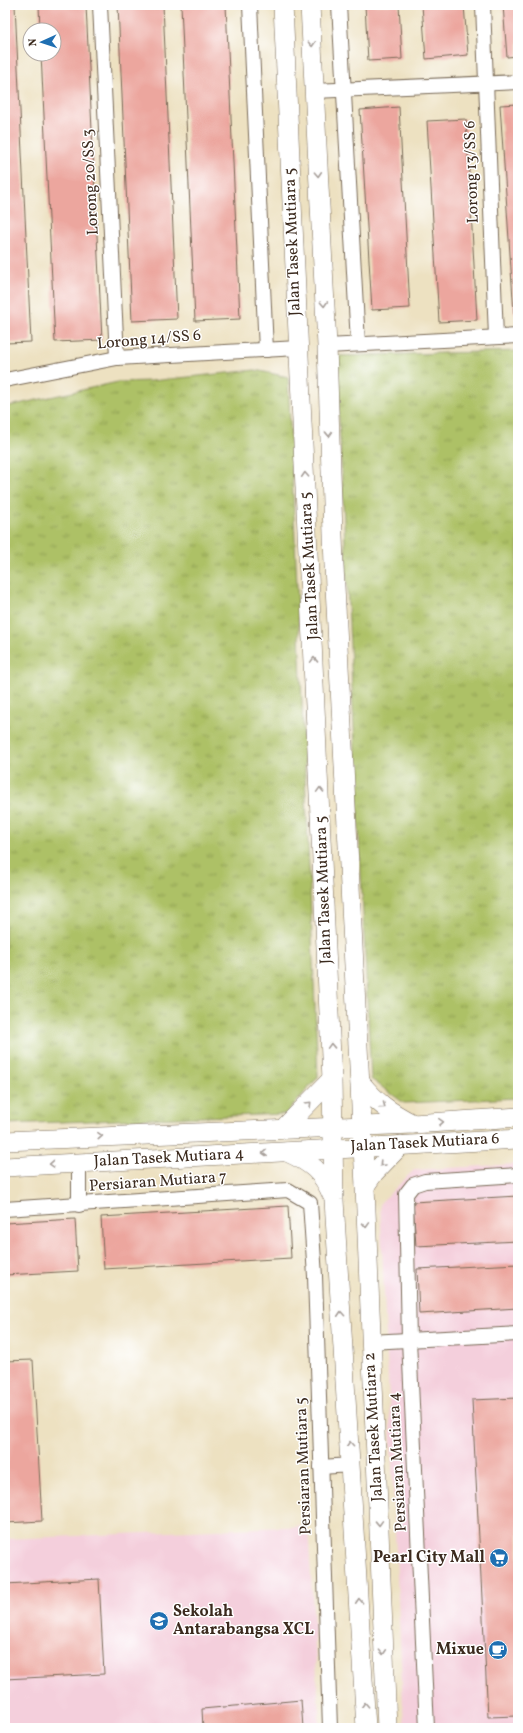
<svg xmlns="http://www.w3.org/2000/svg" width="523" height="1733" font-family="Vollkorn,serif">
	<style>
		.built { fill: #f4cfdc }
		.grass { fill: url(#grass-tufts); stroke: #747642 }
		.building { fill: #eca69e }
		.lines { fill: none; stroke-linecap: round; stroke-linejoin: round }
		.street-casing { stroke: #796a57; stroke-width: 16 }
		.secondary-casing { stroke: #796a57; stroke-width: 20 }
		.street { stroke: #fff; stroke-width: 14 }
		.secondary { stroke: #fff; stroke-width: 19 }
		.oneway { stroke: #a79f9a }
		.labels { text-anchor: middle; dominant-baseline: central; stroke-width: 3; stroke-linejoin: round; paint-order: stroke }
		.street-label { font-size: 16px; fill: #3b2a1e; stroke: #fff }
		.poi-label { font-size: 16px; font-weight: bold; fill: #3b2a1e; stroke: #fff; text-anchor: end }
	</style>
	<defs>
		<pattern id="grass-tufts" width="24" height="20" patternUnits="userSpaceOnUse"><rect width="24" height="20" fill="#adc166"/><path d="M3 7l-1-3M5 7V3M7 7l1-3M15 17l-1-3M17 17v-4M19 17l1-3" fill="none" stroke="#8e9d53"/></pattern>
	</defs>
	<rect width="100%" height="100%" fill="#fff"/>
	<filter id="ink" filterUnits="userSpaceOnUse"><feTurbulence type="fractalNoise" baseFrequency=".025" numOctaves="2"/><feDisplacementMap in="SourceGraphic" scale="8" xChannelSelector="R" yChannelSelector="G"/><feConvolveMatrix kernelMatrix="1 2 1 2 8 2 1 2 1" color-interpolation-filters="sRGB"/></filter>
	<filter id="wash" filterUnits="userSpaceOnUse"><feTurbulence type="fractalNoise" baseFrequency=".012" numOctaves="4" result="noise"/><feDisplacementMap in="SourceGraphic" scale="16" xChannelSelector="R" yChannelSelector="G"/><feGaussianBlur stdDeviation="0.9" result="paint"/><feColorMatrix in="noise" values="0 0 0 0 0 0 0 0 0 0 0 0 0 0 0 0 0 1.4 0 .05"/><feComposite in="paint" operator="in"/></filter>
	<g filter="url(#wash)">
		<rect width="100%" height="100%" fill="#ede1c1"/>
		<g class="built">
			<path d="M518 1164V1728H404L380 1203 414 1170Z"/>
			<path d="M308 1526 320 1728H5V1539Z"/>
		</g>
		<g class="grass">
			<path d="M518 351V1098L404 1103 371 1079 336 356Z"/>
			<path d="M255 370 288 377 318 1077 286 1114 5 1124V407L118 382 151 381Z"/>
		</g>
		<g id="blocks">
			<g class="building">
				<path d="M5 5H15L31 342 5 343Z"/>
				<path d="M39 5H86L102 340 55 342 41 54H54V30H40Z"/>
				<path d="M118 5H163L177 319 132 321Z"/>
				<path d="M181 5H226L240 319 195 321Z"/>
				<path d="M365 5H399L402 59 368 61Z"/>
				<path d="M422 5H464L468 55 426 59Z"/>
				<path d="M503 5H518V56L507 57Z"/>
				<path d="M518 104V314H514L500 105Z"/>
				<path d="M399 107 410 308 372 310 360 110Z"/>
				<path d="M466 119 477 320 439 322 427 121Z"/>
				<path d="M518 1196V1241L416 1246 413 1202Z"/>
				<path d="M288 1206 291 1258 104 1269 101 1217Z"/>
				<path d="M75 1219 78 1271 5 1275V1223Z"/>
				<path d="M518 1264V1308L419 1314 417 1269Z"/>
				<path d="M33 1360 42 1521 5 1523V1361Z"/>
				<path d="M518 1398V1716L488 1717 472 1400Z"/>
				<path d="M99 1579 104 1674 5 1679V1584Z"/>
				<path d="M301 1700 303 1728H203L202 1709Z"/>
			</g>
		</g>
	</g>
	<g filter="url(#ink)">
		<use href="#blocks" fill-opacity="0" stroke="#796a57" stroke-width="1"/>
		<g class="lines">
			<defs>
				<g id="street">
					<path d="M100 5 117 358"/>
					<path d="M250 5 266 350"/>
					<path d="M339 5 358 343"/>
					<path d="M483 5 496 337"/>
					<path d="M314 91 518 82"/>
					<path d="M327 346 518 336"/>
					<path d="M5 380 117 358 298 348"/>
					<path d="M79 1205V1162"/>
					<path d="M5 1209 288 1190 310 1203 315 1276 330 1728"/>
					<path d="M370 1342 518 1334"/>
					<path d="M321 1467 351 1465"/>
					<path d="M427 1728 409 1340 406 1194 413 1185 425 1181 518 1175"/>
				</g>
				<g id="secondary">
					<path d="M283 5 332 1079 334 1200 366 1728"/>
					<path d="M310 5 327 346 334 566 365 1186 387 1728"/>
					<path d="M360 1082C377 1103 388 1111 413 1124"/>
					<path d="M284 1128 332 1079"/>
					<path d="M5 1141 413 1124 518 1117"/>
					<path d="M287 1152C311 1163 322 1171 332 1195"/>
					<path d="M5 1167 518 1139"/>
					<path d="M365 1186 374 1173 401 1145"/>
				</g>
			</defs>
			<use href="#street" class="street-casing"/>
			<use href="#secondary" class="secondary-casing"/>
			<use href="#street" class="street"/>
			<use href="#secondary" class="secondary"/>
		</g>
		<defs><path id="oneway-chevron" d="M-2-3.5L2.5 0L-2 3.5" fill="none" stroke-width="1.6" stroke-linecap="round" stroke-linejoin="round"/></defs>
		<g class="oneway">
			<use href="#oneway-chevron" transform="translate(312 44) rotate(87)"/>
			<use href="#oneway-chevron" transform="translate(318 174) rotate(87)"/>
			<use href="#oneway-chevron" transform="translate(324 304) rotate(87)"/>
			<use href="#oneway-chevron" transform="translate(329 434) rotate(88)"/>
			<use href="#oneway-chevron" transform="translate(305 475) rotate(-93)"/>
			<use href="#oneway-chevron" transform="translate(314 660) rotate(-92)"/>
			<use href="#oneway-chevron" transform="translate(320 790) rotate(-92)"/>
			<use href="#oneway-chevron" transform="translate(331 1046) rotate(-92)"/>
			<use href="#oneway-chevron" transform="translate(309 1104) rotate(-45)"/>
			<use href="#oneway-chevron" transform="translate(383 1106) rotate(36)"/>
			<use href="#oneway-chevron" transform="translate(441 1122) rotate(-4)"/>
			<use href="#oneway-chevron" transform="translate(100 1136) rotate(-3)"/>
			<use href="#oneway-chevron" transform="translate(265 1153) rotate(177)"/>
			<use href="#oneway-chevron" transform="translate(52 1164) rotate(176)"/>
			<use href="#oneway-chevron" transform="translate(382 1164) rotate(133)"/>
			<use href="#oneway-chevron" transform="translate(366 1225) rotate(88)"/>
			<use href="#oneway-chevron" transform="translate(341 1314) rotate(-94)"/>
			<use href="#oneway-chevron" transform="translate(350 1444) rotate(-94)"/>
			<use href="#oneway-chevron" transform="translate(379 1523) rotate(88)"/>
			<use href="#oneway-chevron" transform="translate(359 1601) rotate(-93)"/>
			<use href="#oneway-chevron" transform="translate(383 1652) rotate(87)"/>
			<use href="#oneway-chevron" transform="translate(365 1705) rotate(-93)"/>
		</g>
	</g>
	<defs>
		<symbol id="supermarket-disc" viewBox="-11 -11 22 22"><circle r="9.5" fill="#1f6fb2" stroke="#fff"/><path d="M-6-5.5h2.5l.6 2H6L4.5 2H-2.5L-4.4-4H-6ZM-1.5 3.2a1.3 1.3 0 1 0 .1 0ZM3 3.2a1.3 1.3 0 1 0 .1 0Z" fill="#fff"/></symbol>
		<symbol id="school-disc" viewBox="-11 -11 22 22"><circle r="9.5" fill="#1f6fb2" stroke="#fff"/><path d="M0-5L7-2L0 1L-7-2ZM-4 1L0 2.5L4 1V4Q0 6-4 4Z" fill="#fff"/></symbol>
		<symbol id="cafe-disc" viewBox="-11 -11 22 22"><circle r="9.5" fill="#1f6fb2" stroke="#fff"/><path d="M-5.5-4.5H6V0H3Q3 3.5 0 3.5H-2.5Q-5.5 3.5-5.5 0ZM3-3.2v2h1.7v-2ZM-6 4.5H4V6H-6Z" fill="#fff"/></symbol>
	</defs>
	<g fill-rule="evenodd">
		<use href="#supermarket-disc" x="488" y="1547" width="22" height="22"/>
		<use href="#school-disc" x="148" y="1610" width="22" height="22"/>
		<use href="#cafe-disc" x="487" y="1639" width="22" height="22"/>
	</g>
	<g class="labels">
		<g class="street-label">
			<text transform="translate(472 172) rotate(-92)">Lorong 13/SS 6</text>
			<text transform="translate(91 182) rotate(-93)">Lorong 20/SS 3</text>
			<text transform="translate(293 242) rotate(-92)">Jalan Tasek Mutiara 5</text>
			<text transform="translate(149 340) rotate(-5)">Lorong 14/SS 6</text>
			<text transform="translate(310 566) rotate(-93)">Jalan Tasek Mutiara 5</text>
			<text transform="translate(324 890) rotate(-92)">Jalan Tasek Mutiara 5</text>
			<text transform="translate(425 1143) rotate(-3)">Jalan Tasek Mutiara 6</text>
			<text transform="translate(169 1158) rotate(-3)">Jalan Tasek Mutiara 4</text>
			<text transform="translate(158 1182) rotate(-4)">Persiaran Mutiara 7</text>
			<text transform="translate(374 1427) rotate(-93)">Jalan Tasek Mutiara 2</text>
			<text transform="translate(398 1462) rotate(-93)">Persiaran Mutiara 4</text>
			<text transform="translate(304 1466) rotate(-92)">Persiaran Mutiara 5</text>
		</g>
		<g class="poi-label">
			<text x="485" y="1558">Pearl City Mall</text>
			<text x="173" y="1612" text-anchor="start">Sekolah<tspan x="173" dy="18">Antarabangsa XCL</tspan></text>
			<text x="484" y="1650">Mixue</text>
		</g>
	</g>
	<rect width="523" height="1733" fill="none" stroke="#fff" stroke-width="20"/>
	<g transform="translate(42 42) rotate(267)"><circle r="19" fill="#ffffff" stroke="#b1aaa5"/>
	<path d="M0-3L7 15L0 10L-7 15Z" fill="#1f6fb2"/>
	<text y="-6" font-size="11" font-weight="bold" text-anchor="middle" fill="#3b2a1e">N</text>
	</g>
</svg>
